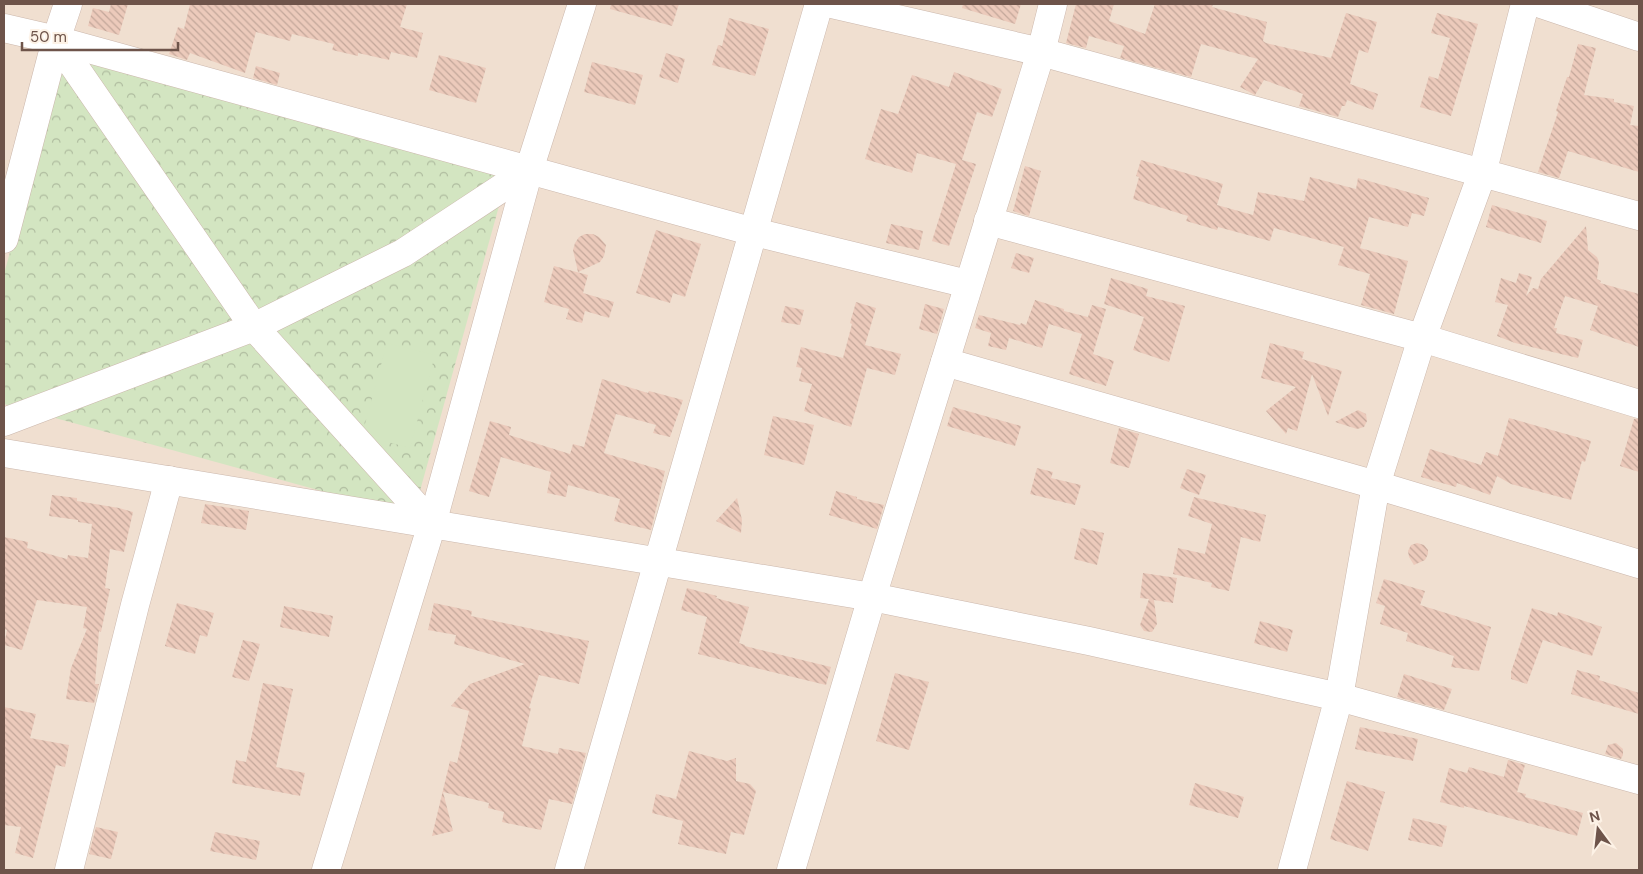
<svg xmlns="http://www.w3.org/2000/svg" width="1643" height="874" font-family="'DM Sans',sans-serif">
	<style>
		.residential { fill: #f0dfd0 }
		.forest { fill: url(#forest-crowns) }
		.pitch { fill: #d3e5c1 }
		.building { fill: url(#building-back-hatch) }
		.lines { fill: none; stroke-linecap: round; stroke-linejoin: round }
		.minor-casing { stroke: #cbb7ac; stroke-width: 29 }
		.minor { stroke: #fff; stroke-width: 28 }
	</style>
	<defs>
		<pattern id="forest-crowns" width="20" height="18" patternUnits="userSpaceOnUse" patternTransform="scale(1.25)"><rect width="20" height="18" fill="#d3e5c1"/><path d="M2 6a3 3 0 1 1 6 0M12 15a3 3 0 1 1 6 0" fill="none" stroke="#afbc9f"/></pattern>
		<pattern id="building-back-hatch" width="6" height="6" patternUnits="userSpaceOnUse" patternTransform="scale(1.25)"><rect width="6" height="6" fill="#eccabb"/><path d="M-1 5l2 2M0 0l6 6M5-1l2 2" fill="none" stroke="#c3a79a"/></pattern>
	</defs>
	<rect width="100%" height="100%" fill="#f9eee1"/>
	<rect class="residential" x="4" y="4" width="1635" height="866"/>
	<path class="forest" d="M66 49 509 170 413 516 4 404V274Z"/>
	<path class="pitch" d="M387 343 435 355 410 448 362 435Z"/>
	<g class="building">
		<path d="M111 4H128L119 35 88 26 93 8 109 12Z"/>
		<path d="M190 4H407L400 27 423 33 417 58 391 52 389 60 358 53V56L332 50 334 44 292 34 290 41 256 32 245 73 190 53 187 60 169 54 178 27 184 29Z"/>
		<path d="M611 4H679L672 26 610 9Z"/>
		<path d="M963 4H1021L1015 24 962 8Z"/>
		<path d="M1076 4H1114L1109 21 1145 34 1155 4H1213L1212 7 1267 22 1263 41 1266 43 1331 58 1346 13 1377 22 1368 53 1359 50 1350 84 1378 94 1373 110 1347 100 1345 106H1342L1338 117 1299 106 1303 94 1264 80 1255 95 1240 87 1258 59 1201 44 1191 77 1120 58 1124 46 1089 36 1086 48 1066 43Z"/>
		<path d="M1437 13 1478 24 1451 116 1420 107 1429 76 1438 79 1450 38 1431 33Z"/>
		<path d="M729 18 769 29 755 76 712 65 718 45 722 46Z"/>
		<path d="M1578 44 1596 48 1584 95 1614 99V102L1634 106 1630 125 1639 126V172L1568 151 1559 178 1538 172 1558 112 1556 111 1567 77H1569Z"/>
		<path d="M666 53 685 59 678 83 659 77Z"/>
		<path d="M439 55 486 68 476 103 429 90Z"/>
		<path d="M592 62 643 75 635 105 584 92Z"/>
		<path d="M256 66 280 73 277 85 253 78Z"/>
		<path d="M954 72 1002 89 992 117 977 112 962 160 976 164 949 246 932 241 956 164 917 153 912 173 865 159 881 109 898 114 912 75 949 87Z"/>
		<path d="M1141 160 1223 184 1217 205 1253 215 1258 192 1304 201 1310 177 1356 189 1358 178 1429 198 1424 216 1412 213 1408 227 1369 217 1360 248 1408 261 1394 314 1361 305 1370 274 1338 265 1344 247 1274 228 1270 241 1218 227 1217 230 1186 221 1188 216 1133 199 1139 177 1136 176Z"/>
		<path d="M1025 166 1041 171 1029 216 1013 211Z"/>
		<path d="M1492 205 1547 221 1541 243 1486 227Z"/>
		<path d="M891 224 923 231 919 250 886 243Z"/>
		<path d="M1586 226 1588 250 1597 257 1599 262 1597 279 1601 281 1600 283 1639 294V347L1590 330 1598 306 1565 296 1554 328H1557L1556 333 1583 340 1578 358 1515 343 1497 336 1508 305 1495 302 1501 278 1516 283 1519 273 1532 277 1526 296 1533 288 1538 289 1541 279Z"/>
		<path d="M656 230 701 244 685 297 673 293 670 303 636 293Z"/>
		<path d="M585 234H593L599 237 606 245 604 256 600 262 578 272 573 250 575 243 579 237Z"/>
		<path d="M1016 253 1034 258 1029 273 1011 268Z"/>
		<path d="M554 266 588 275 583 293 614 302 609 318 585 311 582 323 566 319 569 309 544 302Z"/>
		<path d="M1111 278 1148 289 1146 296 1185 306 1169 362 1133 350 1144 317 1104 304Z"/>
		<path d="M1035 300 1064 309V311L1088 317 1092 305 1106 309 1093 354 1114 361 1106 386 1069 374 1082 334 1049 324 1042 348 1009 338 1006 350 988 346 991 333 975 328 979 315 1020 325 1021 323 1026 325Z"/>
		<path d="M856 302 876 308 865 345 901 354 895 375 867 368 851 427 804 411 812 384 799 381 802 368 796 367 801 347 843 358 852 324 850 323Z"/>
		<path d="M925 304 944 309 937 334 919 329Z"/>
		<path d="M785 306 804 310 800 325 781 322Z"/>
		<path d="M1270 343 1304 352 1302 359 1342 371 1328 416 1312 374 1297 431 1288 428 1286 434 1266 411 1296 387 1261 378Z"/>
		<path d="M602 379 648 393 649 391 683 400 670 437 653 433 656 425 616 414 604 453 665 471 651 530 614 521 620 499 568 485 566 497 547 493 551 472 501 457 489 497 469 491 490 421 511 427 509 435 570 454 573 444 584 447Z"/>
		<path d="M953 407 1021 426 1015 446 947 426Z"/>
		<path d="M1358 410 1366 414 1367 421 1364 427 1357 429 1335 422Z"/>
		<path d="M773 416 814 425 804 465 764 455Z"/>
		<path d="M1509 418 1591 441 1585 462 1582 461 1571 500 1511 484 1497 476 1490 495 1457 483 1456 487 1421 477 1430 449 1481 465 1486 452 1498 456Z"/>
		<path d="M1634 419H1639V472L1620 466Z"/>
		<path d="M1119 428 1139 434 1129 468 1110 463Z"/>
		<path d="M1037 468 1053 472 1051 478 1081 485 1075 505 1030 494Z"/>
		<path d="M1187 469 1206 475 1199 495 1180 488Z"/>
		<path d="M836 491 857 497V499L884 505 877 529 829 515Z"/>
		<path d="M52 495 77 498V501L119 508 133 512 124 552 110 549 105 588 110 589 101 632 99 631 95 684H99L94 703 66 699 71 668 87 629 83 628 87 607 37 600 22 650 4 645 7 630 4 629V537L28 542 27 548 67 559 68 555 88 558 92 524 78 522V520L49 516Z"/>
		<path d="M1194 497 1266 515 1260 542 1241 537 1229 591 1211 587 1212 583 1173 574 1178 548 1205 554 1212 524 1188 516Z"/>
		<path d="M737 498 742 520 741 533 716 521Z"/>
		<path d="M205 504 249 511 246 530 201 523Z"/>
		<path d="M1081 528 1104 533 1097 565 1074 559Z"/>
		<path d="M1417 543 1424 545 1428 550V554L1425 560 1414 565 1409 557 1408 551 1411 545Z"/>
		<path d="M1143 573 1177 578 1173 603 1154 600 1157 624 1152 632 1144 631 1140 625 1149 599 1140 598Z"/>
		<path d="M1384 579 1425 591 1420 605 1491 627 1479 671 1451 667 1454 656 1406 641 1408 633 1380 624 1385 606 1376 603Z"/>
		<path d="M687 588 717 596 716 598 749 607 739 643 745 645V646L831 667 826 685 698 654 707 617 681 610Z"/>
		<path d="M177 603 214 613 207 637 200 635 195 654 165 646Z"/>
		<path d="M434 603 472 611 471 616 589 641 579 684 539 675 529 708H531L522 746 558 754 559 748 586 753 572 804 549 799 541 830 502 822 504 812 488 808 489 803 443 792 453 831 432 836 450 761 457 763 469 711 451 706 470 684 525 664 454 644 456 635 428 630Z"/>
		<path d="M284 606 333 616 329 637 280 627Z"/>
		<path d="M1532 608 1557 616 1558 612 1602 627 1592 656 1543 640 1527 684 1511 679V672Z"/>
		<path d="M1260 621 1293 630 1287 652 1254 643Z"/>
		<path d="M243 640 260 644 249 681 232 677Z"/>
		<path d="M1577 670 1600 676 1599 680 1639 693V714L1571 694Z"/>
		<path d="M895 673 929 682 909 750 876 741Z"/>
		<path d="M1404 674 1452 689 1444 710 1397 697Z"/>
		<path d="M263 683 293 689 276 767 305 773 300 796 232 783 236 760 246 762Z"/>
		<path d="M4 707 36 714 30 738 69 745 65 767 56 765 33 858 15 853 21 827 4 825Z"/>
		<path d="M1360 727 1418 739 1413 761 1355 749Z"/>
		<path d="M1616 743 1623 749V755L1621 759 1605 754 1608 745Z"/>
		<path d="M689 751 727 761 736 758V781L750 784 756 791 744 835 731 832 726 854 678 844 683 821 652 813 656 794 676 799Z"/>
		<path d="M1508 760 1525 765 1517 792 1526 794 1525 797 1583 813 1577 836 1464 806V808L1440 802 1449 768 1467 773 1469 767 1504 777Z"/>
		<path d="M1347 781 1385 792 1368 851 1330 839Z"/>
		<path d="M1195 783 1244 797 1238 818 1189 805Z"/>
		<path d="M1413 818 1447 826 1442 847 1408 840Z"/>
		<path d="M96 827 118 832 111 859 89 854Z"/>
		<path d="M215 832 260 841 256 860 210 851Z"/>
	</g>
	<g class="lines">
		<defs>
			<g id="minor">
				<path d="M832 4 1041 52 1639 216"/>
				<path d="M1541 4 1639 37"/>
				<path d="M4 28 56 40 754 232 968 284"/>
				<path d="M56 40 254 327 432 524"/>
				<path d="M988 221 1422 338 1639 404"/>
				<path d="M4 239 56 40 68 4"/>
				<path d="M945 362 1376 485 1639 564"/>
				<path d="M4 422 254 327 403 253 529 170"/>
				<path d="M4 453 872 597 1089 641 1339 697 1639 780"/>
				<path d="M69 870 135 605 169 480"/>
				<path d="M326 870 432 524 529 170 582 4"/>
				<path d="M569 870C651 581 737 293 819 4"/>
				<path d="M791 870 872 597 1041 52 1053 4"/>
				<path d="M1292 870 1339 697 1376 485 1422 338 1482 174 1525 4"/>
			</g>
		</defs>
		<use href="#minor" class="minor-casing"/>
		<use href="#minor" class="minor"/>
	</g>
	<rect width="1643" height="874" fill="none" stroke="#6e544a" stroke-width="10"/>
	<g transform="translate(1598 829) rotate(345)" stroke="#fdf2e6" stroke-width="4" paint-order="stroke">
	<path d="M0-4L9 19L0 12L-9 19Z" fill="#6e544a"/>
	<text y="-8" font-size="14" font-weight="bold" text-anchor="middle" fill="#6e544a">N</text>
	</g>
	<path d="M22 42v8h156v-8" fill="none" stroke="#6e544a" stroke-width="2.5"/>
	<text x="30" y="42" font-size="15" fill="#6e544a" stroke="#fdf2e6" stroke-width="4" paint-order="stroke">50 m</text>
</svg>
